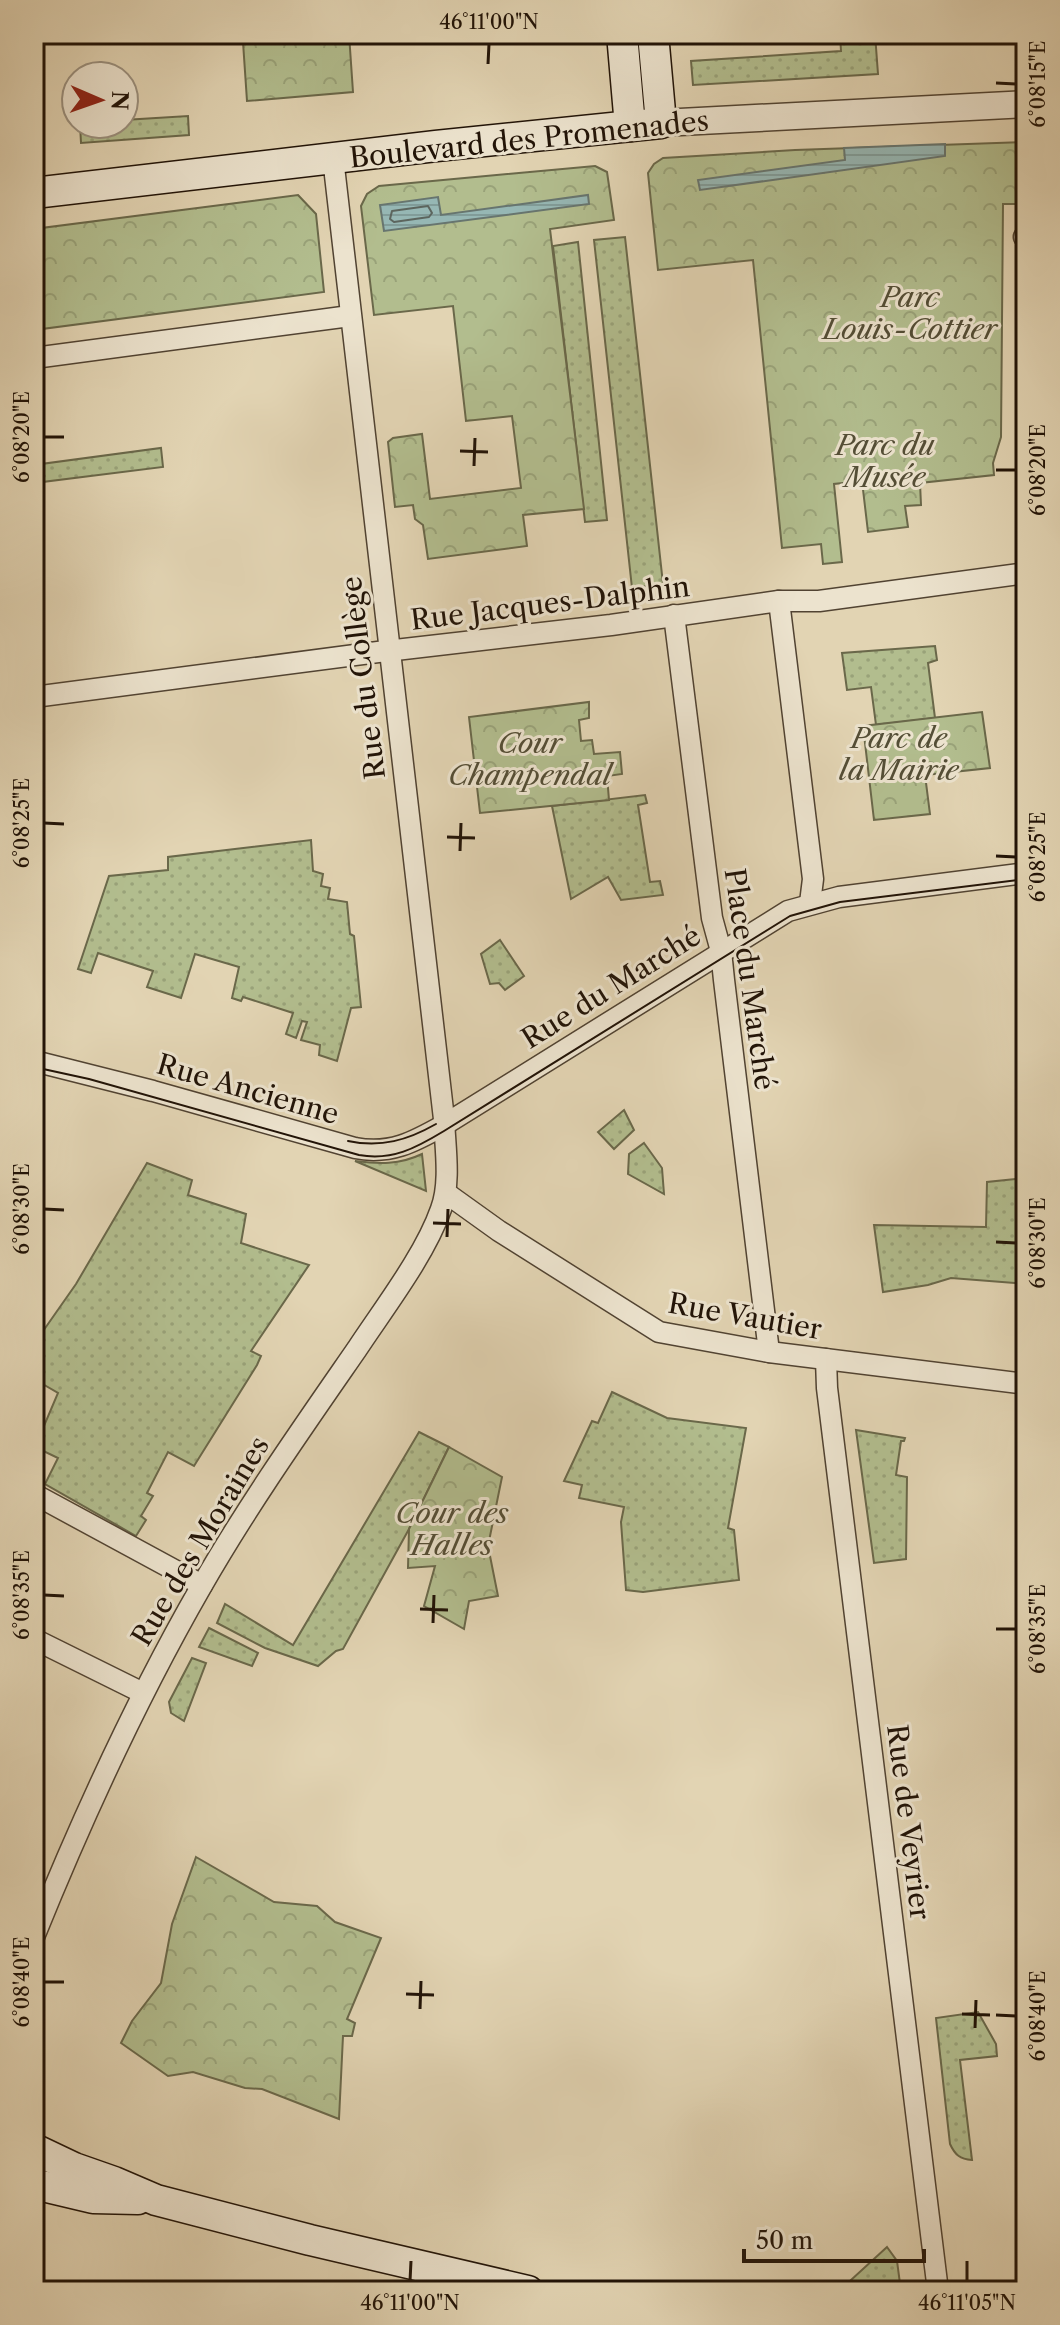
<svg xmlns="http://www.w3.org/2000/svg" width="1060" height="2325" font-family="'Libre Caslon Text',serif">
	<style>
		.grass { fill: url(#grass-dots); stroke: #6a684a; stroke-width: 2 }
		.park { fill: url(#park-crowns); stroke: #6a684a; stroke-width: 2 }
		.water { fill: url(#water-rules); stroke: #67756f; stroke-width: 2 }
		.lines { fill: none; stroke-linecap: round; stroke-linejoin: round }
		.shore { stroke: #5c655e; stroke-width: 2 }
		.minor-casing { stroke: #514332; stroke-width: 23 }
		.tertiary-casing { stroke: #514332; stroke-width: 29 }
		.secondary-casing { stroke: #211307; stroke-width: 33 }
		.minor { stroke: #ece3ce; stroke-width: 20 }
		.tertiary { stroke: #ece3ce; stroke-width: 26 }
		.secondary { stroke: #ece3ce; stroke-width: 30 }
		.tram { stroke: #211307; stroke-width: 2 }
		.ticks { fill: none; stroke: #211307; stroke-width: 3 }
		.labels { text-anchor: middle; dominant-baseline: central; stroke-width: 6; stroke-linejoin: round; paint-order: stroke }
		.street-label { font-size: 28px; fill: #211307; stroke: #ece3ce }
		.park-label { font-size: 28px; font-style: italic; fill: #544e36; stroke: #ece3ce }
		.neatline { fill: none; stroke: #211307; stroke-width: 3 }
		.ticks-label { font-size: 20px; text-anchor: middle; fill: #211307 }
	</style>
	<defs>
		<pattern id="grass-dots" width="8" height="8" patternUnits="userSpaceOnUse" patternTransform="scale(2)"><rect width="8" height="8" fill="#b2bd8e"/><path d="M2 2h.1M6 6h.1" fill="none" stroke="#99a279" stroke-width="1.8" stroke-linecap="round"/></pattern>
		<pattern id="park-crowns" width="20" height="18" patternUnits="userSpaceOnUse" patternTransform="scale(2)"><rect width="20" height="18" fill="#b2bd8e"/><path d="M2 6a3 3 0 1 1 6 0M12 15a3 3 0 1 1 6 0" fill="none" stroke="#99a279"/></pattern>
		<pattern id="water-rules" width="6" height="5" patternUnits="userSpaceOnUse" patternTransform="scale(2)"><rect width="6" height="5" fill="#96b7b4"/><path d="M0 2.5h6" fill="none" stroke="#819c99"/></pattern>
	</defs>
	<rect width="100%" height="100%" fill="#e2d4b3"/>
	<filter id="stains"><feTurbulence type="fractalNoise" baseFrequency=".0025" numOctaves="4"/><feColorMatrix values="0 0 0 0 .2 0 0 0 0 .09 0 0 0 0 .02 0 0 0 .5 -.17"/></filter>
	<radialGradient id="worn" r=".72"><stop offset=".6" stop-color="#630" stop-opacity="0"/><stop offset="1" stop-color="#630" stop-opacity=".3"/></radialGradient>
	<g class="grass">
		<path d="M840 34H875L878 74 693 85 691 61 841 51Z"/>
		<path d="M188 116 189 135 81 143 80 124H124V120Z"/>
		<path d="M625 237 663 584 632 588 594 240Z"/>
		<path d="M578 242 607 520 585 522 553 246Z"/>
		<path d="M161 448 163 467 34 483V465Z"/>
		<path d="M935 646 937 660 928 663 935 718 876 725 871 687 847 690 842 653Z"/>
		<path d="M645 795 647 803 638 805 650 882 660 881 663 895 621 900 608 877 571 899 552 806Z"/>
		<path d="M311 840 313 871 323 874 321 886 330 888 328 899 347 902 350 934 354 936 361 1007 351 1008 337 1061 319 1055 320 1045 301 1040 307 1022 302 1021 296 1038 286 1034 293 1013 243 997 241 1001 232 998 239 967 195 954 181 998 147 987 153 971 98 953 91 973 78 969 109 876 168 870V857Z"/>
		<path d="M500 940 524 976 505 990 499 983 490 984 481 954Z"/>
		<path d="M624 1110 634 1130 614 1149 598 1132Z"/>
		<path d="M644 1143 662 1168 664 1194 628 1174 629 1154Z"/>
		<path d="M422 1154 426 1191 355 1161C379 1164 399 1165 422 1154Z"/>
		<path d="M147 1163 192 1180 188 1195 246 1214 241 1243 309 1265 251 1351 261 1356 257 1365 194 1466 168 1452 147 1493 153 1496 141 1516 146 1520 136 1536 45 1484 58 1458 35 1447 58 1393 34 1379V1344L76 1284Z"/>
		<path d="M1026 1178V1284L951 1278 928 1285 883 1292 874 1225 986 1227 987 1182Z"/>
		<path d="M612 1392 667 1418 746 1428 728 1528 734 1530 739 1580 643 1592 626 1590 621 1522 624 1507 579 1498 582 1485 564 1481 592 1421 598 1423Z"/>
		<path d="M856 1430 905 1438 904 1441H901L896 1475 907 1477 906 1559 874 1563Z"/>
		<path d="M419 1432 449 1447 409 1529 343 1649 336 1651 318 1666 265 1648 217 1623 225 1604 293 1645Z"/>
		<path d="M209 1628 258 1653 252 1666 199 1647Z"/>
		<path d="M192 1658 206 1663 184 1721 171 1713 169 1702Z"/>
		<path d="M978 2012 996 2044 997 2056 960 2060 972 2160C960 2159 955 2155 950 2144L936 2018Z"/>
		<path d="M887 2247 897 2261 901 2291H839Z"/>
	</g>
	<g class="park">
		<path d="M235 34H349L353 92 247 101 243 42H235Z"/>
		<path d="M1026 142V204H1003L1001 437 993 463 994 475 920 483 921 505 905 506 908 527 868 532 862 481 834 484 842 562 823 564 821 544 782 548 753 260 658 270 648 173 654 164 663 158 795 150Z"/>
		<path d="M595 166 607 172 614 220 550 229 584 509 523 515 527 546 428 559 423 525 415 519 413 505 395 507 388 442 393 438 422 434 430 499 521 488 512 416 466 421 453 306 374 315 361 206 367 194 379 186Z"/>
		<path d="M298 195 316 214 324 292 34 330V229Z"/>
		<path d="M589 702V718L579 720 581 741 592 740 594 754 620 752 622 774 607 776 609 800 480 813 469 717Z"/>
		<path d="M982 712 990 768 925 775 930 814 874 820 863 726Z"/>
		<path d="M449 1447 502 1477 488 1546 498 1596 469 1601 464 1629 424 1606 435 1566 408 1568 409 1529Z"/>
		<path d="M196 1857 274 1902 317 1906 335 1922 381 1938 347 2019 355 2023 352 2036H343L339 2119 262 2089 245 2088 193 2072 168 2076 121 2043 132 2021 161 1983 172 1924Z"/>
	</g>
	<g class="water">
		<path d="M945 144V156L700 190 698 180 845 160 844 148Z"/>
		<path d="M588 195 589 204 384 231 380 205 438 197 441 215Z"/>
	</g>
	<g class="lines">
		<path class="shore" d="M428 206 432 213 429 217 394 222 390 219 392 211Z"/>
		<defs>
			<g id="minor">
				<path d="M1024 237H1026"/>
				<path d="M34 358 350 316"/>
				<path d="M779 601 813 879 810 903"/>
				<path d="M674 615 712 918 721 951 724 980 769 1352"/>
				<path d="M34 697 378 652 611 625 779 601H819L1026 573"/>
				<path d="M34 1061 153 1091 355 1148C390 1155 414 1142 444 1125L788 911 839 897 1026 873"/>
				<path d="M446 1193 499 1231 659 1332 769 1352 1026 1384"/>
				<path d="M826 1359 827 1388 938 2291"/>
				<path d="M34 1494 202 1585"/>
				<path d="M34 1639 143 1693"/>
				<path d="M34 1937C83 1816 136 1700 201 1587 248 1505 303 1427 357 1349 384 1308 425 1255 441 1209 451 1182 445 1147 444 1119L333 158"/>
			</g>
			<path id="tertiary" d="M661 123 1026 104"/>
			<g id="secondary">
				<path d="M622 34 630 126"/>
				<path d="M34 193 436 146 661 123 653 34"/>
				<path d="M34 2149 74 2168 114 2182 156 2200 310 2240 528 2291"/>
				<path d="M34 2184 93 2198 138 2199"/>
			</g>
		</defs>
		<use href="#minor" class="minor-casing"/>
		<use href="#tertiary" class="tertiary-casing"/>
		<use href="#secondary" class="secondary-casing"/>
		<use href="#minor" class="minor"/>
		<use href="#tertiary" class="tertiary"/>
		<use href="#secondary" class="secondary"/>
		<g class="tram">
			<path d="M34 1067 89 1079 359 1155C392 1161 416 1148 444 1131L790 916 840 902 1026 879"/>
			<path d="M348 1141C381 1148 408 1140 436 1124"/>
		</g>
	</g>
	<path class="ticks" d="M488 64 489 44M996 83 1016 84M44 437H64M460 451 488 452M474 466 475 438M996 470H1016M44 823 64 824M447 837 475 838M460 851 461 823M996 856 1016 857M44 1209 64 1210M433 1223 461 1224M447 1237 448 1209M996 1242 1016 1243M44 1595 64 1596M420 1609 448 1610M433 1623 434 1595M996 1629H1016M44 1982H64M406 1994 434 1995M420 2009 421 1981M962 2014 990 2015M996 2015 1016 2016M975 2028 976 2000M410 2281 411 2261M967 2281V2261"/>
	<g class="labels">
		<g class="street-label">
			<text transform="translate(529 139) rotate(-6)">Boulevard des Promenades</text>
			<text transform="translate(550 603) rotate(-7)">Rue Jacques-Dalphin</text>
			<text transform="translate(363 678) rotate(-97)">Rue du Collège</text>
			<text transform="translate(750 979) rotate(82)">Place du Marché</text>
			<text transform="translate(611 987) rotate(-32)">Rue du Marché</text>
			<text transform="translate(248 1089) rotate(16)">Rue Ancienne</text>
			<text transform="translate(745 1316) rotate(10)">Rue Vautier</text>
			<text transform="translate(200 1541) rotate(-59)">Rue des Moraines</text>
			<text transform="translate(909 1822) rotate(83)">Rue de Veyrier</text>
		</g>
		<g class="park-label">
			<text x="910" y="297">Parc<tspan x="910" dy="32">Louis-Cottier</tspan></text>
			<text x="885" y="445">Parc du<tspan x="885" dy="32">Musée</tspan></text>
			<text x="899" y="738">Parc de<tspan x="899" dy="32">la Mairie</tspan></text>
			<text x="530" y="743">Cour<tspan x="530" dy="32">Champendal</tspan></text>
			<text x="452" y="1513">Cour des<tspan x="452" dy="32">Halles</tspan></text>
		</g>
	</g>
	<rect width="1060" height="2325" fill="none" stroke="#e2d4b3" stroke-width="88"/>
	<g transform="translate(100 100) rotate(92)"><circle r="38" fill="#ece3ce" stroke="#9b907e" stroke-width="2"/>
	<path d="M0-6L14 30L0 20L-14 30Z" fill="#8f2418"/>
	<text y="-12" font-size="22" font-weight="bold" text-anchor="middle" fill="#211307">N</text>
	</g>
	<path d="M744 2249v12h180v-12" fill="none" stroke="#211307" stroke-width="4"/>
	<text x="756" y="2249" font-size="24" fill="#211307" stroke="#ece3ce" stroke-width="6" paint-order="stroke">50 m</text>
	<rect x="44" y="44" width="972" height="2237" class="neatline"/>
	<g class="ticks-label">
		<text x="489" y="29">46°11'00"N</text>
		<text transform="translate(1038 84) rotate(-90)" y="7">6°08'15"E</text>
		<text transform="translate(22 437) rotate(-90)" y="7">6°08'20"E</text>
		<text transform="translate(1038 470) rotate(-90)" y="7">6°08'20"E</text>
		<text transform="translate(22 823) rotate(-90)" y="7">6°08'25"E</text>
		<text transform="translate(1038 857) rotate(-90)" y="7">6°08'25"E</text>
		<text transform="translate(22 1209) rotate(-90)" y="7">6°08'30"E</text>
		<text transform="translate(1038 1243) rotate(-90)" y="7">6°08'30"E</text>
		<text transform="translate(22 1595) rotate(-90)" y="7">6°08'35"E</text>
		<text transform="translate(1038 1629) rotate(-90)" y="7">6°08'35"E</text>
		<text transform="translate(22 1982) rotate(-90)" y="7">6°08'40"E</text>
		<text transform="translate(1038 2016) rotate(-90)" y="7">6°08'40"E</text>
		<text x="410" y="2310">46°11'00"N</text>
		<text x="967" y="2310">46°11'05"N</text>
	</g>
	<rect width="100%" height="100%" filter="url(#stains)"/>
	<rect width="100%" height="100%" fill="url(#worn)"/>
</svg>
